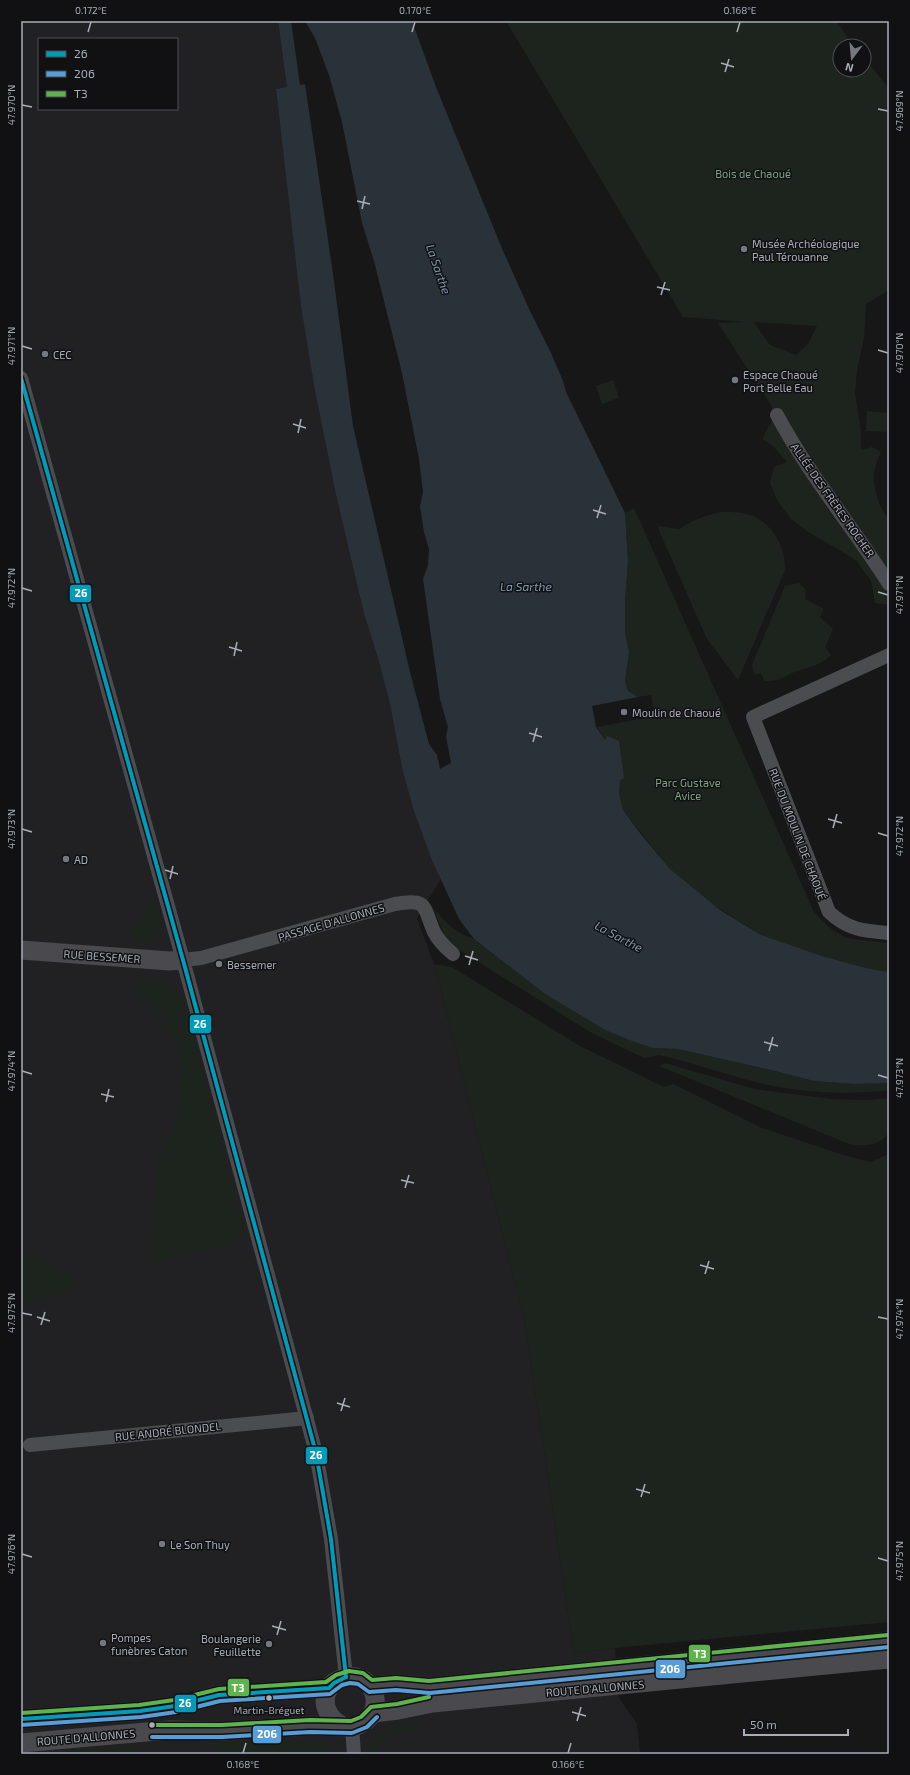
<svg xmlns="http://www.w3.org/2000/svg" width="910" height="1775" font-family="'Exo 2',sans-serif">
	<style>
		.built { fill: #212123; fill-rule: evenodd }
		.green { fill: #1d241e; fill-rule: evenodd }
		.water { fill: #2a3239 }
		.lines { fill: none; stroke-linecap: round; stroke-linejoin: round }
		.street { stroke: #4b4c50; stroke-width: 14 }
		.secondary { stroke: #4a4a4e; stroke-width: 19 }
		.bus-1-casing { stroke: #111113; stroke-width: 7 }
		.bus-2-casing { stroke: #111113; stroke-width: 7 }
		.bus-3-casing { stroke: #111113; stroke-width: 7 }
		.bus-1 { stroke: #009bb9; stroke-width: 4 }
		.bus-2 { stroke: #589dd6; stroke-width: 4 }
		.bus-3 { stroke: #5fb34c; stroke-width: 4 }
		.ticks { fill: none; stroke: #a8adb8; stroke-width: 1.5 }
		.poi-dot { fill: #757880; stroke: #111113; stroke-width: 1.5 }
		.bus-dot { fill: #a8adb8; stroke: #111113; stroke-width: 1.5 }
		.labels { text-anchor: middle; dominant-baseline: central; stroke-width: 3; stroke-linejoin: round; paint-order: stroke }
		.bus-label { font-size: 10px; fill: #a8adb8; stroke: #111113 }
		.park-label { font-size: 11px; fill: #7fa381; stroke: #111113 }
		.poi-label { font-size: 11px; fill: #a8adb8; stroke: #111113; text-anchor: start }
		.street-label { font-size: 11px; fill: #a8adb8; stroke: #111113 }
		.water-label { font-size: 12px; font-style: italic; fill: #7f9bb3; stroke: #111113 }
		.line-badge { stroke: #111113; stroke-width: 1.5 }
		.badge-label { font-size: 11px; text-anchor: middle; font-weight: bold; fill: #fff }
		.neatline { fill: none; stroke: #a8adb8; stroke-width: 1.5 }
		.ticks-label { font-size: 10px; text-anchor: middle; fill: #a8adb8 }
	</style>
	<rect width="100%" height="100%" fill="#171717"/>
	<path class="built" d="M21 21H278L287 87 276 89 300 293 315 391 336 495 364 614 378 658 390 704 402 768 427 845 441 879 417 918 434 964 525 1322 574 1653 615 1648 619 1698 637 1724 640 1754H21ZM39 39H177V109H39Z"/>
	<g class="green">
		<path d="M506 21H836L854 46H840V70H864V58L889 88V290L866 304 864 338 857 371 855 393 861 432V450L872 447 881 452C878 459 875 466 874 473 872 484 880 513 889 518V605L875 603 871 581 857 561 831 545 808 532 791 519 777 500 770 483 774 467 787 462 772 445 762 439 774 417 771 405 718 323 747 322 683 317ZM754 322 817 326 808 344 796 355 770 345Z"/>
		<path d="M613 380 619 398 602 404 596 386Z"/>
		<path d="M867 411 889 413V432L866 431Z"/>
		<path d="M634 508 814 912 830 928 846 938 889 943V972L867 968 822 956 761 935 709 902 670 869 623 810 619 793 620 780 605 740 597 727 655 716 651 695 638 697 628 691 625 681 629 652 625 632V600L628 562 625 513Z"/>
		<path d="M722 512C733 512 743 512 753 516 774 525 786 549 785 570L738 680 707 639 657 526 679 529C693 520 706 515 722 512Z"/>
		<path d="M799 583 806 590 805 599 824 609 820 617 833 629 825 647 831 655C821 665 810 667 797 671 784 676 781 682 764 681L761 673 756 675 753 670 752 665 785 586Z"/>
		<path d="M153 905 159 910 162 929 151 944 135 942 131 935 132 931 142 922 146 908Z"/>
		<path d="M434 909C447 924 456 933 474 939L545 994 605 1030 629 1040 653 1048 678 1049 775 1071 814 1081 855 1084 889 1083V1090C848 1095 808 1093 768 1085 731 1077 696 1063 659 1055L644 1058 590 1032 456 948 444 935Z"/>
		<path d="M434 964 452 967 580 1046 664 1087 673 1084 762 1128 843 1155 870 1162 889 1154V1622L615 1648 574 1653 525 1322Z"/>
		<path d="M150 976 163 982 183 996 247 1239 150 1265 158 1164 177 1118 182 1065 174 1040 163 1016 140 996 136 979Z"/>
		<path d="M665 1063 755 1089 831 1099 867 1100 889 1098C889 1106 891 1124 889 1131 883 1146 862 1147 849 1144L659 1066Z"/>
		<path d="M21 1251 72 1275 74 1291 21 1302Z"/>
		<path d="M420 1719 421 1730C401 1733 383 1732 375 1754H368C377 1727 394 1721 420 1719Z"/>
		<path d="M269 1739 293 1742 321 1741 329 1743 338 1754H219L208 1742H239Z"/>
		<path d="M129 1745 139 1754H71L70 1750Z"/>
	</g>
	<path class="water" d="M278 21H291L300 85 305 84 333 274 353 426 410 672 429 744 437 755 440 769 451 763 446 736 448 727 440 699 423 579 428 565 429 549 424 532 420 506 423 492 419 459 402 373 374 261 362 223 342 122 329 75 315 38 305 21H412L436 87 503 251 530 311 551 353 563 381 566 392 625 513 628 562 625 600V632L629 652 625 681 628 691 638 697 592 706 596 727 605 740 607 736 619 741 624 778 620 780 619 793 623 810 640 833 670 869 720 910 761 935 822 956 866 968 889 972V1083L855 1084 814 1081 775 1071 678 1049 653 1048 629 1040 605 1030 545 994 474 939 459 919 432 860 414 811 402 768 390 704 378 658 364 614 336 495 315 391 301 306 276 89 287 87Z"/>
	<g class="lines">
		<g class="street">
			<path d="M21 378 183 960 316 1453 331 1539 346 1677"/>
			<path d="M777 415C809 475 853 527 889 584"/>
			<path d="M889 655 753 717 829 912C848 930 864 931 889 933"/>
			<path d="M183 960 201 958 395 904C428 898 423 906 434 932 438 940 446 948 453 954"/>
			<path d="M30 1445 307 1418"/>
			<path d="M352 1727 354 1754"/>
		</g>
		<g class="secondary">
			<path d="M21 950 170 961 183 960"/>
			<path d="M370 1686 396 1684 429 1687 889 1641"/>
			<path d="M373 1713 398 1710 433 1703 889 1659"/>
			<path d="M21 1719 140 1711 175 1706 219 1695 329 1688"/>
			<path d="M21 1743 169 1730 222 1731 310 1726 352 1727C390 1719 377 1669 344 1678 338 1679 332 1683 329 1688 320 1703 328 1719 343 1726"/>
		</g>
		<defs>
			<g id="bus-1">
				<path d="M21 378 183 960 316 1453 331 1539 346 1677"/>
				<path d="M21 1719 140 1711 175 1706 219 1695 329 1688 334 1683 346 1677"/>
			</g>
			<g id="bus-2">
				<path d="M21 1725 141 1717 176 1712 220 1701 330 1694 342 1685 350 1683 358 1684 369 1692 396 1690 430 1693 889 1647"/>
				<path d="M152 1737H222L310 1732 352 1733 367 1727 377 1717"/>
			</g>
			<g id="bus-3">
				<path d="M21 1713 139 1705 174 1700 219 1689 326 1682 336 1675 349 1671 363 1673 372 1680 396 1678 429 1681 888 1635"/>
				<path d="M152 1725H222L310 1720 351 1721 361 1717 371 1707 397 1704 429 1697"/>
			</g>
		</defs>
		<use href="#bus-1" class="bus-1-casing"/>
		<use href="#bus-2" class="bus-2-casing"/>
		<use href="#bus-3" class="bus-3-casing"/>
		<use href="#bus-1" class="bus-1"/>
		<use href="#bus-2" class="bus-2"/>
		<use href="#bus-3" class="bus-3"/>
	</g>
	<path class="ticks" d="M88 32 91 22M412 32 415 22M737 32 740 22M721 63 734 67M725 72 729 59M22 105 32 107M878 109 888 111M357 201 370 204M362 209 365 196M657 287 670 290M661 295 665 282M22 346 32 349M878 350 888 353M293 424 306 428M298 433 301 419M593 510 606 514M597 518 601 505M22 588 32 591M878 592 888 595M229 647 242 651M234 656 237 642M529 733 542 737M533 742 537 728M828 819 842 823M833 828 837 814M22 829 32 832M878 833 888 836M165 870 178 874M170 879 173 866M465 956 478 960M469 965 473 951M764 1042 778 1046M769 1051 773 1037M22 1071 32 1074M878 1075 888 1078M101 1094 114 1097M106 1102 109 1089M401 1180 414 1183M405 1188 409 1175M700 1265 714 1269M705 1274 709 1261M22 1313 32 1315M37 1317 50 1321M878 1317 888 1319M41 1325 45 1312M337 1403 350 1407M341 1411 345 1398M636 1489 650 1493M641 1497 645 1484M22 1554 32 1557M878 1558 888 1561M272 1626 286 1630M277 1635 281 1621M572 1712 586 1716M577 1721 581 1707M243 1753 246 1743M568 1753 571 1743"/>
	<g class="poi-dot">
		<circle cx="744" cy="249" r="4"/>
		<circle cx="45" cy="354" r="4"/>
		<circle cx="735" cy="380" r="4"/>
		<circle cx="624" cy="712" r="4"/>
		<circle cx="66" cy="859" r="4"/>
		<circle cx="219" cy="964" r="4"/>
		<circle cx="162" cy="1544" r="4"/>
		<circle cx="103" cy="1643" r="4"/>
		<circle cx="269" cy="1644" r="4"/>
	</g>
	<g class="bus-dot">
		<circle cx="269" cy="1698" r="3.5"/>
		<circle cx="152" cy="1725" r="3.5"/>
	</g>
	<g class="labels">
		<g class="bus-label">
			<text x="269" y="1710">Martin-Bréguet</text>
		</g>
		<g class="park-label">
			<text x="753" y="173">Bois de Chaoué</text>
			<text x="688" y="782">Parc Gustave<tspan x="688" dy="13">Avice</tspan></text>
		</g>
		<g class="poi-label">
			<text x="752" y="243">Musée Archéologique<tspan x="752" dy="13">Paul Térouanne</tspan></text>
			<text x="53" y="354">CEC</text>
			<text x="743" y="374">Espace Chaoué<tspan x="743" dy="13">Port Belle Eau</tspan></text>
			<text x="632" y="712">Moulin de Chaoué</text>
			<text x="74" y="859">AD</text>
			<text x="227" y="964">Bessemer</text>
			<text x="170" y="1544">Le Son Thuy</text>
			<text x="111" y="1637">Pompes<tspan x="111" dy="13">funèbres Caton</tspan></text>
			<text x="261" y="1638" text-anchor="end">Boulangerie<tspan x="261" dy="13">Feuillette</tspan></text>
		</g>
		<g class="street-label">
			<text transform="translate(833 500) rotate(55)">ALLÉE DES FRÈRES ROCHER</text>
			<text transform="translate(798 834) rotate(69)">RUE DU MOULIN DE CHAOUÉ</text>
			<text transform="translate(331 922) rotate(-16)">PASSAGE D'ALLONNES</text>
			<text transform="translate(102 956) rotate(4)">RUE BESSEMER</text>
			<text transform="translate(168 1431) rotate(-6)">RUE ANDRÉ BLONDEL</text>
			<text transform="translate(595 1688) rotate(-5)">ROUTE D'ALLONNES</text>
			<text transform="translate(86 1737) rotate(-5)">ROUTE D'ALLONNES</text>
		</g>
		<g class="water-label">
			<text transform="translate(439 269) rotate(71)">La Sarthe</text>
			<text x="526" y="586">La Sarthe</text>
			<text transform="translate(619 936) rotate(28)">La Sarthe</text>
		</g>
	</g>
	<g class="line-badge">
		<rect x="69" y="584" width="23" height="19" rx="4" fill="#009bb9"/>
		<rect x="189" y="1014" width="23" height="20" rx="4" fill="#009bb9"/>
		<rect x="305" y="1446" width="23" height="19" rx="4" fill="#009bb9"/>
		<rect x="688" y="1644" width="23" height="19" rx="4" fill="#5fb34c"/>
		<rect x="655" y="1659" width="31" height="20" rx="4" fill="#589dd6"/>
		<rect x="227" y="1678" width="23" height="19" rx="4" fill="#5fb34c"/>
		<rect x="174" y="1694" width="23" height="19" rx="4" fill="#009bb9"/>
		<rect x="252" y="1725" width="30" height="19" rx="4" fill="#589dd6"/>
	</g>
	<g class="badge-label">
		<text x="81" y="597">26</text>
		<text x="200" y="1028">26</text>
		<text x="316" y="1459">26</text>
		<text x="700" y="1658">T3</text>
		<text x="670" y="1673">206</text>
		<text x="238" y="1692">T3</text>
		<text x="185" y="1707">26</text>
		<text x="267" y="1738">206</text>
	</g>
	<rect width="910" height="1775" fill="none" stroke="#111113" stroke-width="44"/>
	<rect x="38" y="38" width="140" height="72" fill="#111113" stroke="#4d4f55"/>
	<rect x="46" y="51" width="20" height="6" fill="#009bb9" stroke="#4d4f55"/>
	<text x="74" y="58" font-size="12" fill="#a8adb8">26</text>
	<rect x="46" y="71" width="20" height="6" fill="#589dd6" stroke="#4d4f55"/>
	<text x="74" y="78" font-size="12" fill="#a8adb8">206</text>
	<rect x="46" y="91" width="20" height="6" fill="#5fb34c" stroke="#4d4f55"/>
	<text x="74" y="98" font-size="12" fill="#a8adb8">T3</text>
	<g transform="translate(852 58) rotate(196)"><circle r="19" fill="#111113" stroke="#4d4f55"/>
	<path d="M0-3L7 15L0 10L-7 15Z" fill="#757880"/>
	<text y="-6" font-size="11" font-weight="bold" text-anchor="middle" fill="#a8adb8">N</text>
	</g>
	<path d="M744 1729v6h104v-6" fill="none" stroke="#a8adb8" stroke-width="2"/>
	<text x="750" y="1729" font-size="12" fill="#a8adb8" stroke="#111113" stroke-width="3" paint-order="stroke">50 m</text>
	<rect x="22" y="22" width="866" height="1731" class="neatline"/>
	<g class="ticks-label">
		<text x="91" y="14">0.172°E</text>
		<text x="415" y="14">0.170°E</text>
		<text x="740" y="14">0.168°E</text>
		<text transform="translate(11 105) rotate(-90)" y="4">47.970°N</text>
		<text transform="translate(899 111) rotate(-90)" y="4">47.969°N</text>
		<text transform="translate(11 346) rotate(-90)" y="4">47.971°N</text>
		<text transform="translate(899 353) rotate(-90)" y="4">47.970°N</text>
		<text transform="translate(11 588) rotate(-90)" y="4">47.972°N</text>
		<text transform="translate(899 595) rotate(-90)" y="4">47.971°N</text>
		<text transform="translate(11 829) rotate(-90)" y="4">47.973°N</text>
		<text transform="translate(899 836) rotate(-90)" y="4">47.972°N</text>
		<text transform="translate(11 1071) rotate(-90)" y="4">47.974°N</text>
		<text transform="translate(899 1078) rotate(-90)" y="4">47.973°N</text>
		<text transform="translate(11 1313) rotate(-90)" y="4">47.975°N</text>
		<text transform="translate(899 1319) rotate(-90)" y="4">47.974°N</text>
		<text transform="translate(11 1554) rotate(-90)" y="4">47.976°N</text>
		<text transform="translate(899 1561) rotate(-90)" y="4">47.975°N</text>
		<text x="243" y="1768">0.168°E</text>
		<text x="568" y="1768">0.166°E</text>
	</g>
</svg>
